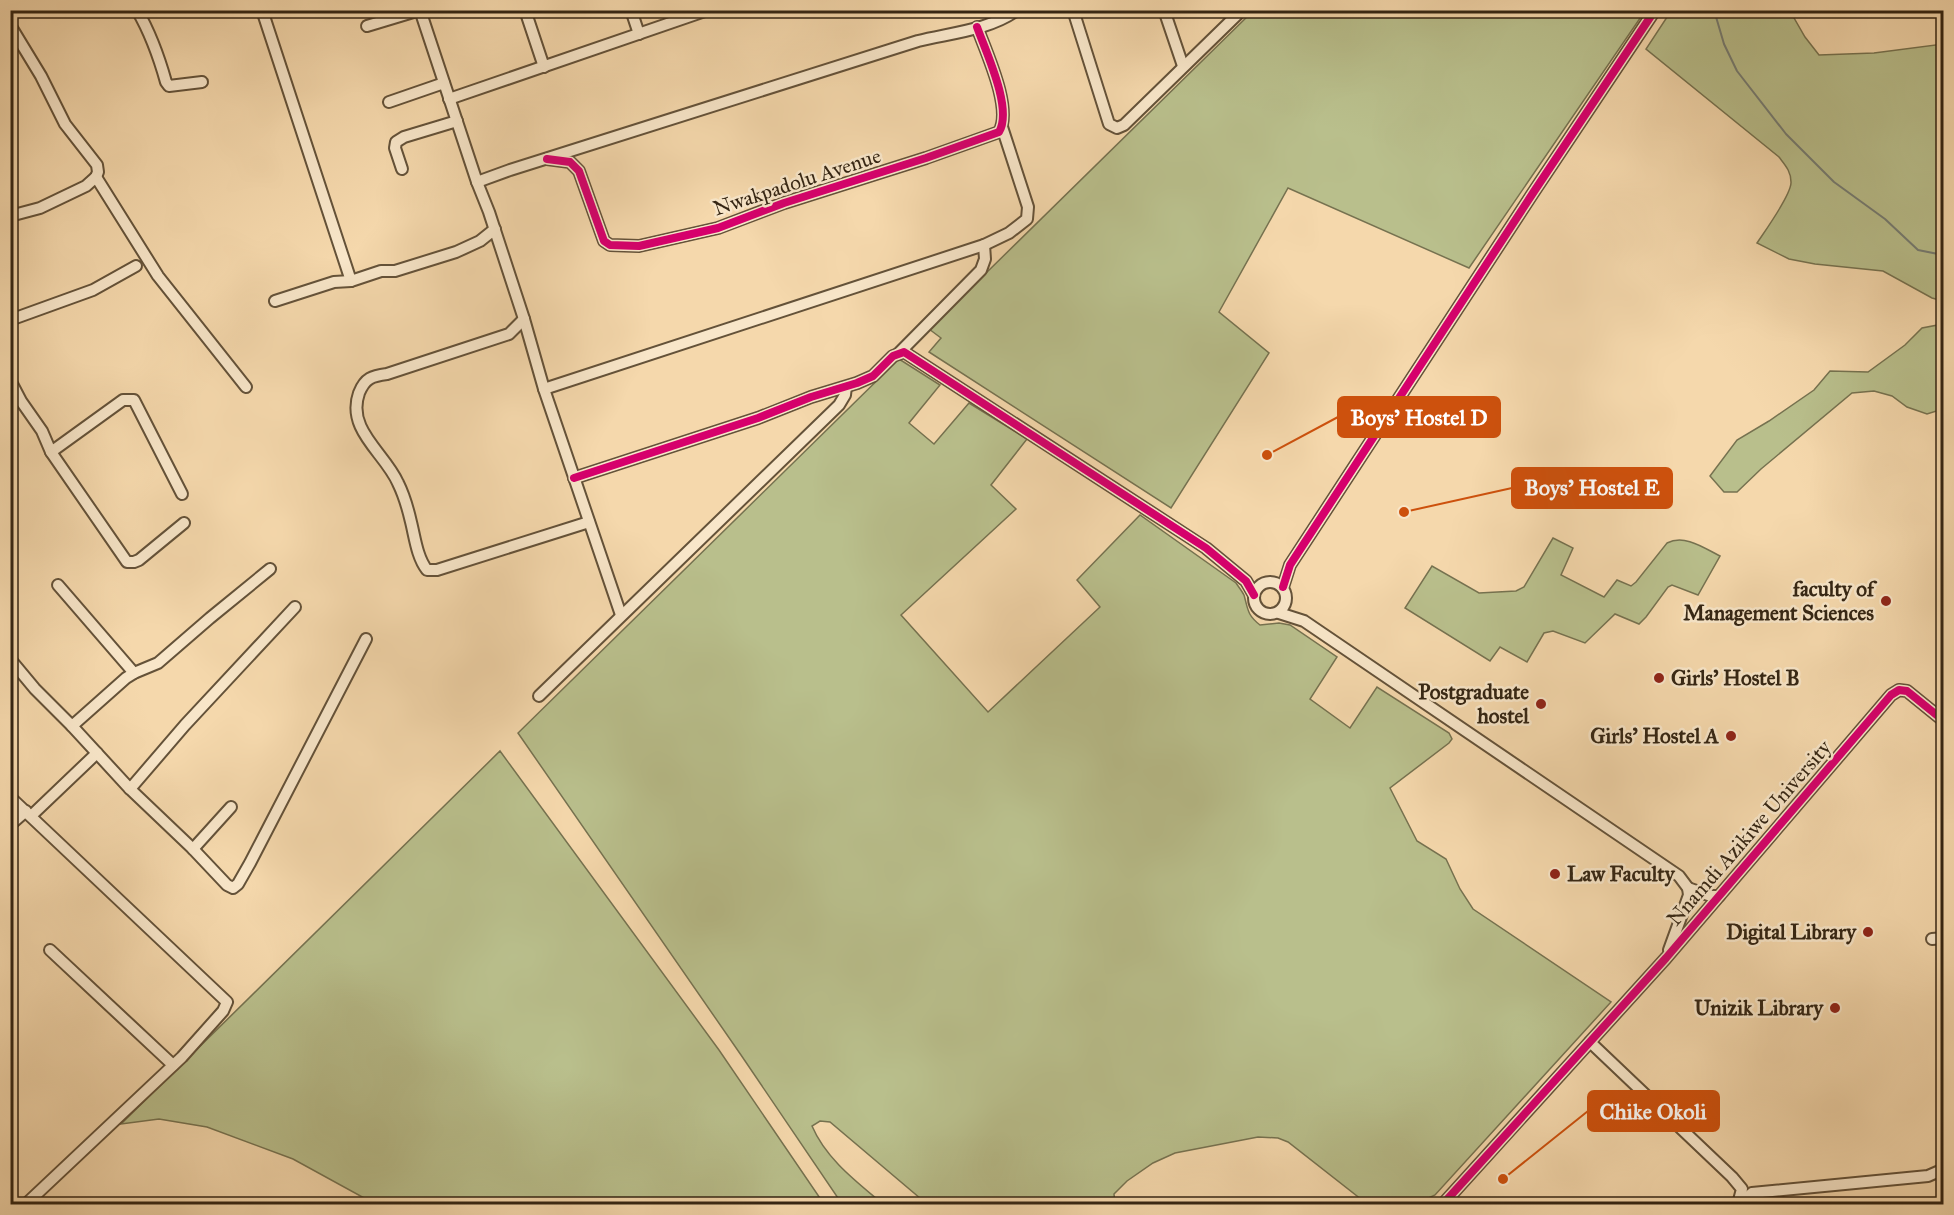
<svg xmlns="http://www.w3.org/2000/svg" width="1954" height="1215" font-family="'IM FELL Great Primer',serif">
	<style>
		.green { fill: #b9bf8c; stroke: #767250; stroke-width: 1.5 }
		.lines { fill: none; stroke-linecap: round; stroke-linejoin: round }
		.stream { stroke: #757d74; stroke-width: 2 }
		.minor-casing { stroke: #645239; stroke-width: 14 }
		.minor { stroke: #f8e6c9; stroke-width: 10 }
		.cycleway-casing { stroke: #f8e6c9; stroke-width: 11 }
		.cycleway { stroke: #d6006c; stroke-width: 8 }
		.poi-dot { fill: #8f2418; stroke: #f8e6c9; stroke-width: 2 }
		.labels { text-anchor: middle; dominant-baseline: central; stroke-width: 5; stroke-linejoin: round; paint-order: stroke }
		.street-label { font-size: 21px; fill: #342513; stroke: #f8e6c9 }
		.poi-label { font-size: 21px; font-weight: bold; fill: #342513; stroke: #f8e6c9; text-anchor: end }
		.leader { fill: none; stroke: #cd510d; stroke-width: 2 }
		.callout-dot { fill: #cd510d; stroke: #f8e6c9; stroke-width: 2 }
		.callout { fill: #cd510d; stroke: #cd510d; stroke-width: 2 }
		.callout-label { font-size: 22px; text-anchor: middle; font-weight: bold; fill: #fff }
	</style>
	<rect width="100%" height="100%" fill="#f5d8ac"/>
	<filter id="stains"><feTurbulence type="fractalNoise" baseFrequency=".00333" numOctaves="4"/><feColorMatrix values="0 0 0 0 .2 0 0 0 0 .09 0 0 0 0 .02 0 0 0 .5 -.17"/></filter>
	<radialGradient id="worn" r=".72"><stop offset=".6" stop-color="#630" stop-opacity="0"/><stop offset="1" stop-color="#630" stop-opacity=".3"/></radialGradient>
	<g class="green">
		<path d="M1253 11H1645L1469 268 1288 188 1219 312 1269 353 1171 508 929 352 941 338 929 329Z"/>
		<path d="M1671 11H1790L1805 37 1819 55 1874 53 1943 44V301L1932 298 1883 271 1815 264 1789 259 1757 243C1765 231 1792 194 1791 182 1791 171 1785 165 1779 157L1646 49Z"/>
		<path d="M1943 324V409L1927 414 1907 407 1892 396 1874 391 1852 393 1761 469 1737 492H1724L1710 476 1737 440 1769 421 1814 390 1830 371 1868 372 1905 345 1922 328Z"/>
		<path d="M899 359 940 385 909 423 934 444 969 403 1027 439 991 485 1016 509 901 615 988 712 1100 607 1077 580 1140 515 1236 583C1238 586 1242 591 1244 595 1248 609 1247 615 1260 625L1279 623 1290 625 1337 657 1310 699 1350 728 1377 687 1449 733 1452 739 1449 743 1390 788 1417 841 1446 859 1460 889 1473 909 1611 1002 1435 1195 1416 1204 1366 1203 1288 1142 1278 1138 1258 1137 1175 1153 1153 1163 1127 1181 1114 1194 1115 1204H927L830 1122 820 1121 812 1126C826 1159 857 1182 883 1204H842L741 1055 518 733Z"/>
		<path d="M1553 538 1573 548 1561 575 1604 597 1617 580 1631 586 1636 582 1667 543C1685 534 1704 548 1720 556L1698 595 1672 585 1668 587 1646 617 1639 624 1615 614 1585 643 1553 631 1544 633 1527 662 1500 647 1490 661 1405 608 1432 566 1479 593 1516 591 1524 587Z"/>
		<path d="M500 751 719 1050 824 1204H375L293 1159 207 1127 159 1119 121 1124Z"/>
	</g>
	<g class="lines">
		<path class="stream" d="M1714 10 1724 44 1737 71 1786 134 1834 182 1885 219 1918 250 1938 254 1944 253"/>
		<defs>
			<g id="minor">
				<path d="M137 10C151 34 159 57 166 82L169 86 202 82"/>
				<path d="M262 10 351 281"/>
				<path d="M420 10 477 182 489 212 524 319 544 389 621 615"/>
				<path d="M525 10 544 67"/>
				<path d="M631 10 639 34"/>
				<path d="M1073 10 1109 124 1117 128 1124 125 1242 10"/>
				<path d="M1164 10 1183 66"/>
				<path d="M10 25 41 76 65 124 97 165 98 172 96 177 86 186 40 208 10 216"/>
				<path d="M367 26 420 10"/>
				<path d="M449 99 708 10"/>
				<path d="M389 102 444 83"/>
				<path d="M547 159 570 162 579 171 604 241 610 245 639 246 718 228 784 203 926 158 999 132C1013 109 986 52 977 27"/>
				<path d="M402 169 395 148 396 142 404 137 457 121"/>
				<path d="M96 177 158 276 246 387"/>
				<path d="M477 182 510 170 918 41C950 33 990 30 1017 10"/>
				<path d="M275 301 334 282 351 281 381 271H395L456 252 480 241 495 229"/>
				<path d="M524 319 509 334 387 374C372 376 365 378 359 393 346 430 385 453 398 483 404 495 408 509 411 522 415 538 417 557 427 570H437L589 522"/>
				<path d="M10 320 93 290 136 266"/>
				<path d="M898 354 981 270 985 259 984 245"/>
				<path d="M10 380 21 401 42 431 51 452 123 400H134L182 494"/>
				<path d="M544 389 984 245 1009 233 1027 219 1028 207 1002 127"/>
				<path d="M51 452 127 562H134L139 560 184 523"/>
				<path d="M574 478 758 418 811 397 857 383 873 376 893 356 904 352 1206 548 1246 581 1254 595"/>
				<circle cx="1270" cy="598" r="16"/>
				<path d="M58 585 134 673"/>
				<path d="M1283 587 1290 565 1533 193 1655 10"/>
				<path d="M1279 613 1304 621 1679 876 1688 888 1689 895 1669 950"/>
				<path d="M10 659 35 689 72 726 126 678 134 673 158 663 210 618 270 569"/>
				<path d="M539 696 839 405 845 395 846 387"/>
				<path d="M72 726 130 789 193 849 227 885 233 888 238 884 250 863 366 639"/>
				<path d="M130 789 185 725 295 607"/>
				<path d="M10 797 227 1002 223 1011 182 1057 26 1204"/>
				<path d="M31 816 97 753"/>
				<path d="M10 825 26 811"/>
				<path d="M193 849 231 807"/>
				<path d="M1688 888 1711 896H1719"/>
				<path d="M1932 939 1944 938"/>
				<path d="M50 950 173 1065"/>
				<path d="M1590 1042 1732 1177 1742 1189 1738 1204"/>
				<path d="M1443 1204 1666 958 1891 695 1899 690 1907 691 1944 721"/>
				<path d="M1739 1204 1752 1193 1928 1176 1944 1169"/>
			</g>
		</defs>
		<use href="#minor" class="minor-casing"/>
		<use href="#minor" class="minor"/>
		<defs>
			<g id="cycleway">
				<path d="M547 159 570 162 579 171 604 241 610 245 639 246 718 228 784 203 926 158 999 132C1013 109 986 52 977 27"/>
				<path d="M574 478 758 418 811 397 857 383 873 376 893 356 904 352 1206 548 1246 581 1254 595"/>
				<path d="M1283 587 1290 565 1533 193 1655 10"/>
				<path d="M1443 1204 1666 958 1891 695 1899 690 1907 691 1944 721"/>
			</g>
		</defs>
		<use href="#cycleway" class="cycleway-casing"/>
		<use href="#cycleway" class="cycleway"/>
	</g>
	<g class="poi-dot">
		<circle cx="1886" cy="601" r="6"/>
		<circle cx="1659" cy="678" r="6"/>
		<circle cx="1541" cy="704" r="6"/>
		<circle cx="1731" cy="736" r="6"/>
		<circle cx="1555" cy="874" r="6"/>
		<circle cx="1868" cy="932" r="6"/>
		<circle cx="1835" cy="1008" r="6"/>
	</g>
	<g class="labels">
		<g class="street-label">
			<text transform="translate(797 182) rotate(-18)">Nwakpadolu Avenue</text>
			<text transform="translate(1749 833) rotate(-49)">Nnamdi Azikiwe University</text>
		</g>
		<g class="poi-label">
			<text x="1874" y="589">faculty of<tspan x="1874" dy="24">Management Sciences</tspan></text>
			<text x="1671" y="678" text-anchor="start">Girls' Hostel B</text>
			<text x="1529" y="692">Postgraduate<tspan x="1529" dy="24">hostel</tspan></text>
			<text x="1719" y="736">Girls' Hostel A</text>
			<text x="1567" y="874" text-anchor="start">Law Faculty</text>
			<text x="1856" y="932">Digital Library</text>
			<text x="1823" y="1008">Unizik Library</text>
		</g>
	</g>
	<path class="leader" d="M1267 455L1338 417M1404 512L1512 488M1503 1179L1588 1111"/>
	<g class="callout-dot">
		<circle cx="1267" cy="455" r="6"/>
		<circle cx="1404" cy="512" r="6"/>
		<circle cx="1503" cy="1179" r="6"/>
	</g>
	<g class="callout">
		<rect x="1338" y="397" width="162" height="40" rx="6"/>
		<rect x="1512" y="468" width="160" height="40" rx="6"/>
		<rect x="1588" y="1091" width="131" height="40" rx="6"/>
	</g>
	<g class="callout-label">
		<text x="1419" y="425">Boys' Hostel D</text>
		<text x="1592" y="495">Boys' Hostel E</text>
		<text x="1653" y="1119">Chike Okoli</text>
	</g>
	<rect width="1954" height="1215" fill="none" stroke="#f5d8ac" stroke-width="36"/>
	<rect x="12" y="12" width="1930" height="1191" fill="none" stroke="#342513" stroke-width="3"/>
	<rect x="18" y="18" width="1918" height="1179" fill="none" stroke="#342513" stroke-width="1.5"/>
	<rect width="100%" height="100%" filter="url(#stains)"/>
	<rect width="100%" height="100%" fill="url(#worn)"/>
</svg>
